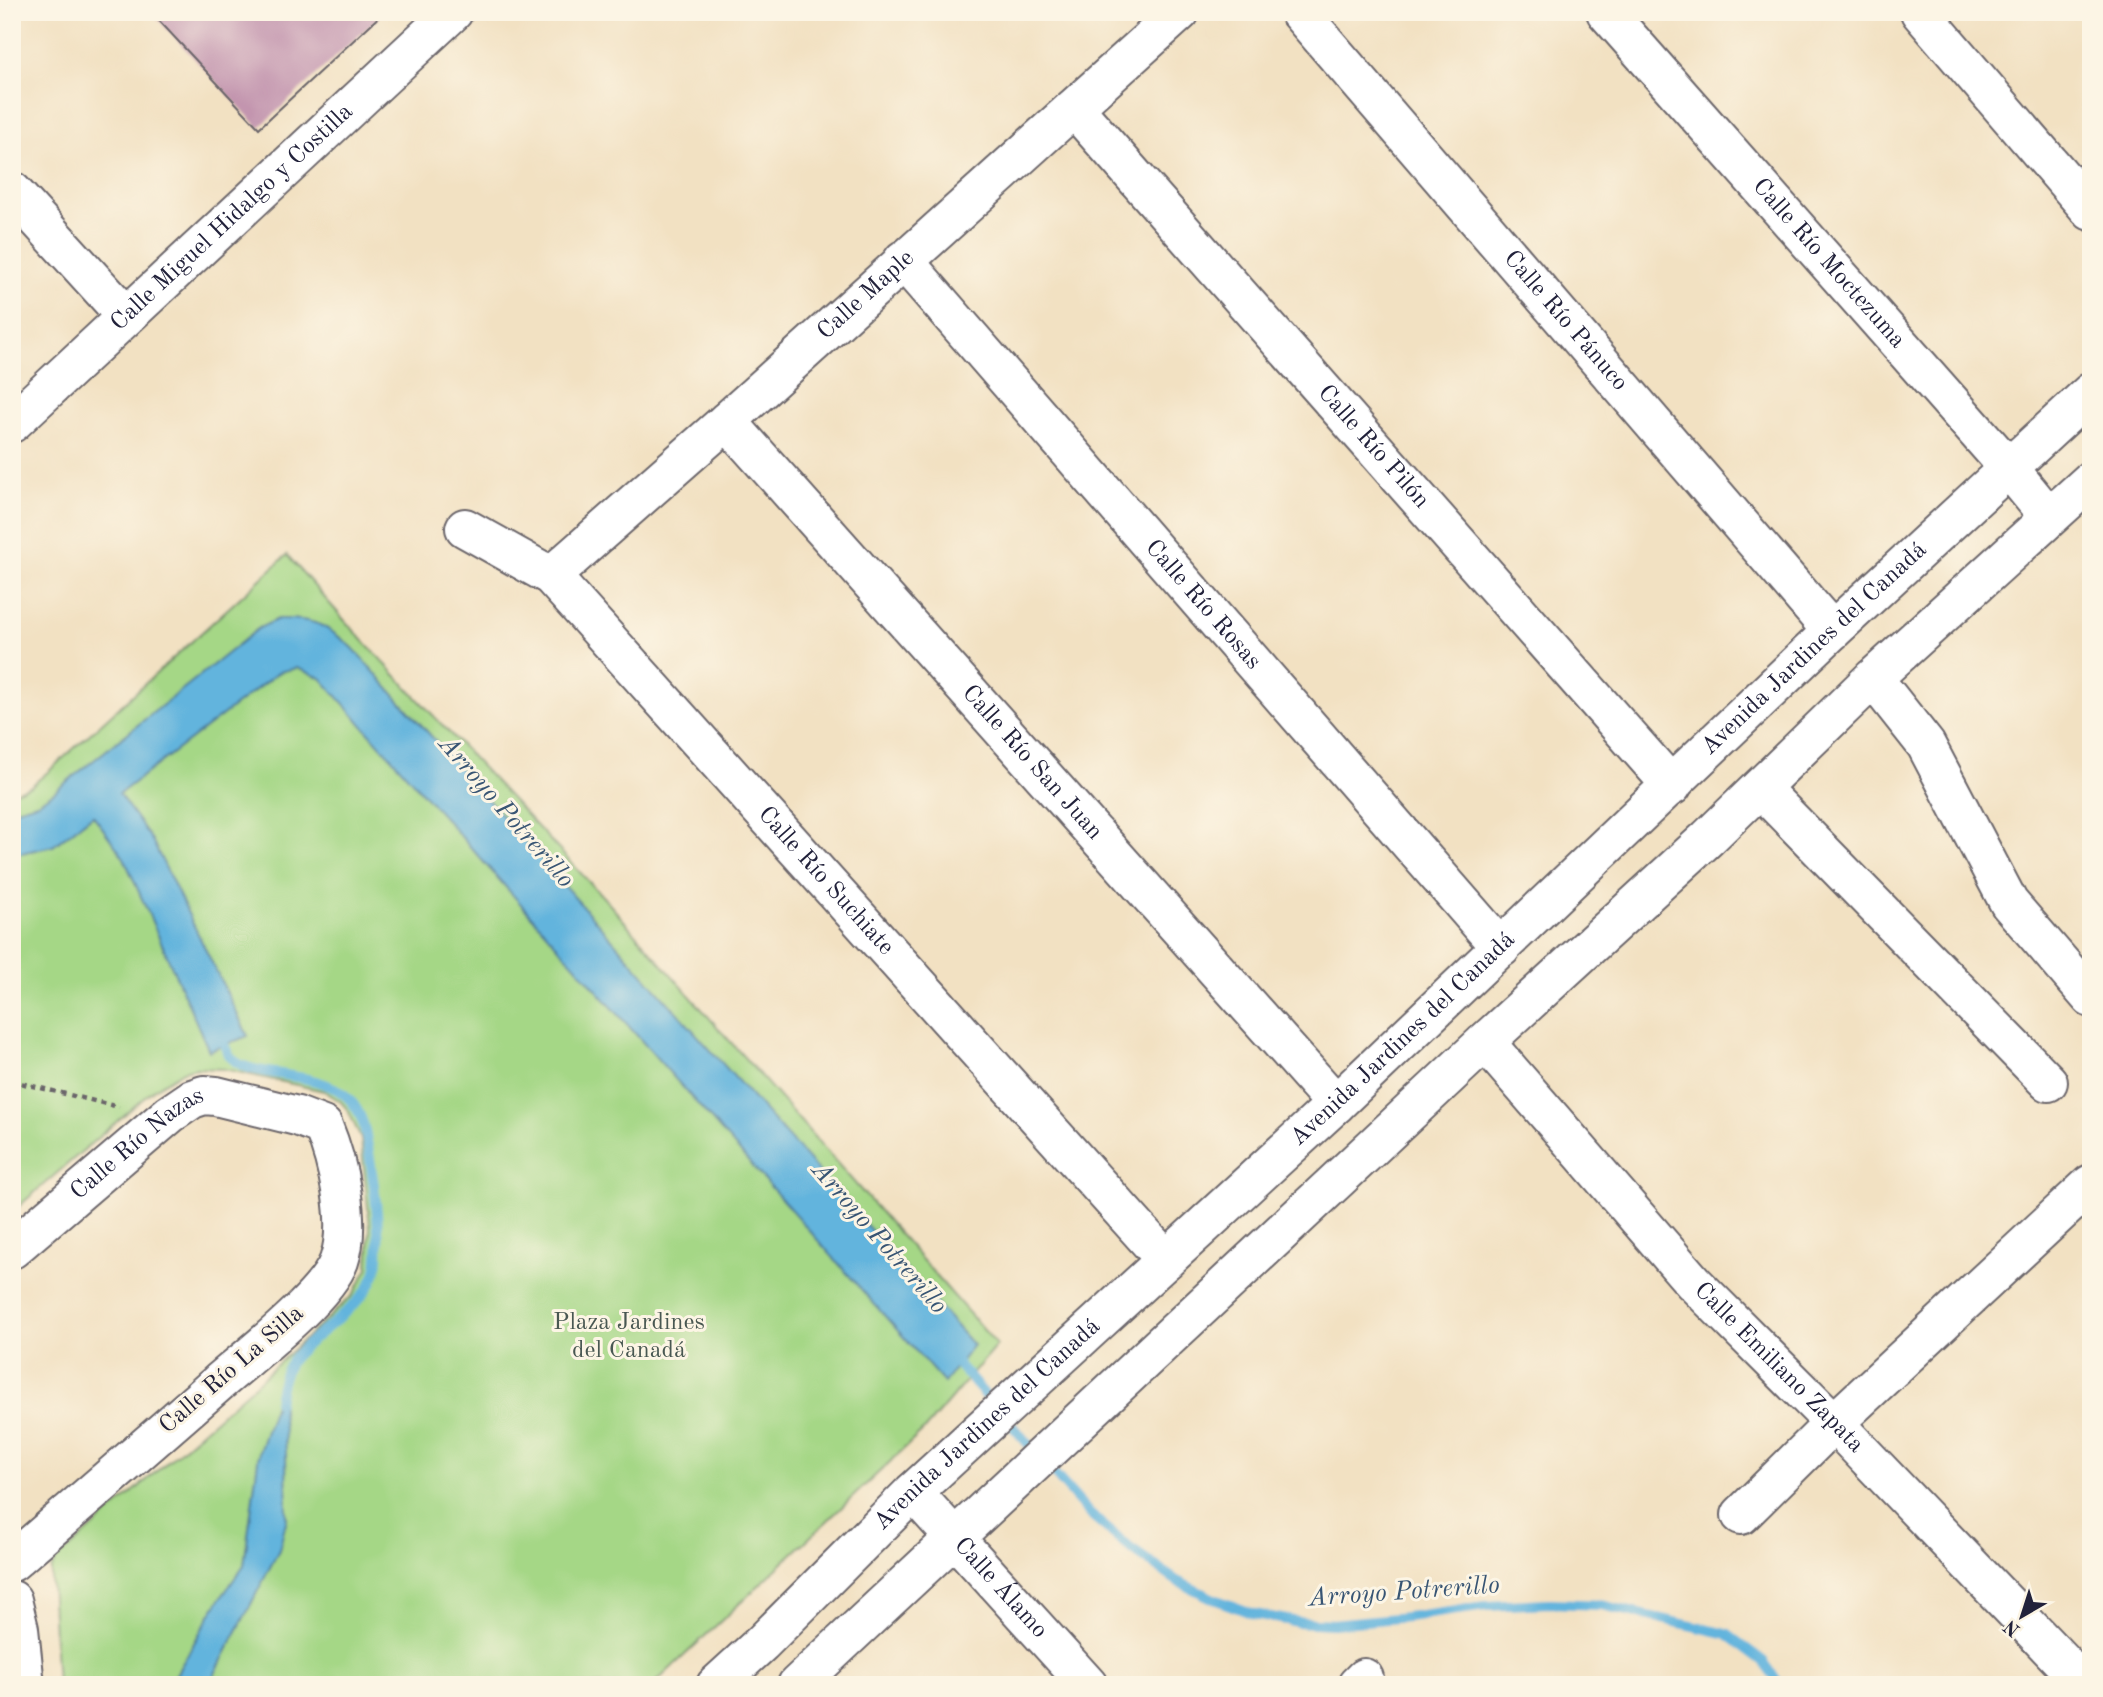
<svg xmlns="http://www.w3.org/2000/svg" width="2103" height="1697" font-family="'Old Standard TT',serif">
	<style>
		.green { fill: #a5d786; stroke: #647c60; stroke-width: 2 }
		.water { fill: #62b4dd; stroke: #426b8c; stroke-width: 2 }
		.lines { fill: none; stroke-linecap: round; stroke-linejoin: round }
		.stream { stroke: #62b4dd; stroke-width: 10 }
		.building { fill: #c395af }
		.minor-casing { stroke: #6b656a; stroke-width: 42 }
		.path { stroke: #6b656a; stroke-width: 4.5; stroke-dasharray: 5 5; stroke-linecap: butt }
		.minor { stroke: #fff; stroke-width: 38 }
		.labels { text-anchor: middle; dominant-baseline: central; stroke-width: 6; stroke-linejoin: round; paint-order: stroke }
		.street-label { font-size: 24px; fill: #22223b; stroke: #fcf5e5 }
		.park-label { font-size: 24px; fill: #495852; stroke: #fcf5e5 }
		.water-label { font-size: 26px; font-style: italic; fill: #385574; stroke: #fcf5e5 }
	</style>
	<rect width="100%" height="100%" fill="#fcf5e5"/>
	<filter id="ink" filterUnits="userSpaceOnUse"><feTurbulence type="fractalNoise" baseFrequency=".0143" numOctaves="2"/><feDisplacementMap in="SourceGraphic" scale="14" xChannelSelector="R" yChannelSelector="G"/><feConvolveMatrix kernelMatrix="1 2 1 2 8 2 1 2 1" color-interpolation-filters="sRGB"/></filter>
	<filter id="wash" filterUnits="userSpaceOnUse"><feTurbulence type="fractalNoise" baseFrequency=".00686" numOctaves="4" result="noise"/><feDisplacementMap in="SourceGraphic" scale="28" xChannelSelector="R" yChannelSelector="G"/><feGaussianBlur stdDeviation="1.57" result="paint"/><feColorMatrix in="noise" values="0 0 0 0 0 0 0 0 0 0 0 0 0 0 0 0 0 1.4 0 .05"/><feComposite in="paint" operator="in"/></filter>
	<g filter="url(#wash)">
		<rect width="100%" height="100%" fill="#f2e1c2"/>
		<path class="green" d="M287 555 346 622 604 898 997 1345 927 1427 653 1685H57L51 1582V1570L56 1560 251 1388 353 1295 368 1268 370 1227 361 1139 348 1110 340 1101 324 1091 224 1069 196 1068 183 1071 153 1090 12 1212V793L31 786 49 771Z"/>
		<g class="water">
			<path d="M278 619C314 618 324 624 352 647L973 1345 944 1383 321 678 297 668 279 672 119 794 152 840 248 1036 209 1051 124 858 93 815 53 846 12 855V810L37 803 54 792 259 628Z"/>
			<path d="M280 1389 286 1451 287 1518 279 1550 209 1685H170L214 1608 244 1565 259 1452Z"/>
		</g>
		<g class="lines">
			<g class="stream">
				<path d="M219 1032C222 1039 225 1050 230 1056 237 1066 252 1069 263 1071 307 1080 354 1078 365 1131 371 1161 385 1247 375 1274 363 1308 317 1331 294 1357 284 1368 280 1388 278 1402"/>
				<path d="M949 1354 1090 1514 1130 1548 1177 1581 1214 1599 1254 1614 1298 1622 1333 1624 1407 1617 1486 1606 1550 1603 1601 1605 1727 1634 1763 1661 1780 1685"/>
			</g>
		</g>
		<g id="blocks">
			<path class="building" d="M151 12H384L259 128Z"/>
		</g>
	</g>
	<g filter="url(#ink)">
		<use href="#blocks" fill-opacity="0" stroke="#6b656a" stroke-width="2"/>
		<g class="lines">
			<defs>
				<g id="minor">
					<path id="s1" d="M1299 12 1832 631"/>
					<path id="s2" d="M1606 12 2008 467 2049 517"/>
					<path d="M1920 12 2091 211"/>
					<path id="s3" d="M1074 108 1672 786"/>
					<path d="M12 191 125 315"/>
					<path id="s4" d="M903 260 1501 948"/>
					<path id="s5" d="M727 421 1336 1104"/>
					<path id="s6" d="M12 423 453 12"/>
					<path id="s7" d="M465 528 551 576 1166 1260"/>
					<path id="s8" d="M551 576 727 421 1180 12"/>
					<path d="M1873 678 1926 745 2009 903 2091 998"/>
					<path d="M1760 788 2048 1082"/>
					<path id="s9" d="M1485 1042 1693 1282 1834 1423 2085 1685"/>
					<path id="s10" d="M12 1249 170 1114 192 1099 204 1095 216 1096 297 1116 323 1126C338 1162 352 1223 339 1261 326 1297 248 1357 217 1384 149 1444 80 1503 12 1562"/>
					<path id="s11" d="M913 1492 1088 1685"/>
					<path d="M1741 1515 1834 1423 2091 1184"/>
					<path d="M12 1600 19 1629 25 1685"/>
					<path id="s12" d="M716 1685 762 1643 913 1492 1336 1104 1832 631 2091 392"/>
					<path d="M797 1685 1485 1042 1708 838 1873 678 2091 480"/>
					<path d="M1357 1685 1364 1678"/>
				</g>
			</defs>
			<use href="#minor" class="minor-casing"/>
			<path class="path" d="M12 1081 119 1107"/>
			<use href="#minor" class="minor"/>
		</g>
	</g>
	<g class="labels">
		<g class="street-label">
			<text stroke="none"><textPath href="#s6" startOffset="301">Calle Miguel Hidalgo y Costilla</textPath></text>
			<text stroke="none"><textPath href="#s2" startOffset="336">Calle Río Moctezuma</textPath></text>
			<text stroke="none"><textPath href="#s8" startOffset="422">Calle Maple</textPath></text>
			<text stroke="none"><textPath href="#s1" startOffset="408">Calle Río Pánuco</textPath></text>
			<text stroke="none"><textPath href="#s3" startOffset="452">Calle Río Pilón</textPath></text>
			<text stroke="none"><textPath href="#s4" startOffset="457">Calle Río Rosas</textPath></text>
			<text stroke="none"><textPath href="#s12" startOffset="1510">Avenida Jardines del Canadá</textPath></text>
			<text stroke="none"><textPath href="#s5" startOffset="458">Calle Río San Juan</textPath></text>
			<text stroke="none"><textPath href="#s7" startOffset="509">Calle Río Suchiate</textPath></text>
			<text stroke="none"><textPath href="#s12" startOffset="943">Avenida Jardines del Canadá</textPath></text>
			<text stroke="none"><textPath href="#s10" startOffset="164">Calle Río Nazas</textPath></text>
			<text stroke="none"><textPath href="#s9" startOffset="439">Calle Emiliano Zapata</textPath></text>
			<text transform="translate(232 1370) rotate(-41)">Calle Río La Silla</text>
			<text stroke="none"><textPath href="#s12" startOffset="376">Avenida Jardines del Canadá</textPath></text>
			<text stroke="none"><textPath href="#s11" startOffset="130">Calle Álamo</textPath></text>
		</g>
		<g class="park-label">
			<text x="629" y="1323">Plaza Jardines<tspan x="629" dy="28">del Canadá</tspan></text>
		</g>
		<g class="water-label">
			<text transform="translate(506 812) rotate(49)">Arroyo Potrerillo</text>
			<text transform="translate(879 1238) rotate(49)">Arroyo Potrerillo</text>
			<text transform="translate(1404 1592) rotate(-4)">Arroyo Potrerillo</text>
		</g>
	</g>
	<rect width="2103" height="1697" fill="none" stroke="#fcf5e5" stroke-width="42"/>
	<g transform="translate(2022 1616) rotate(219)" stroke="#fcf5e5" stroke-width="5" paint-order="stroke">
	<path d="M0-5L12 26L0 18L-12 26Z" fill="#22223b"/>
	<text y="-10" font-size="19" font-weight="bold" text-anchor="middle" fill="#22223b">N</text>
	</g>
</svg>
